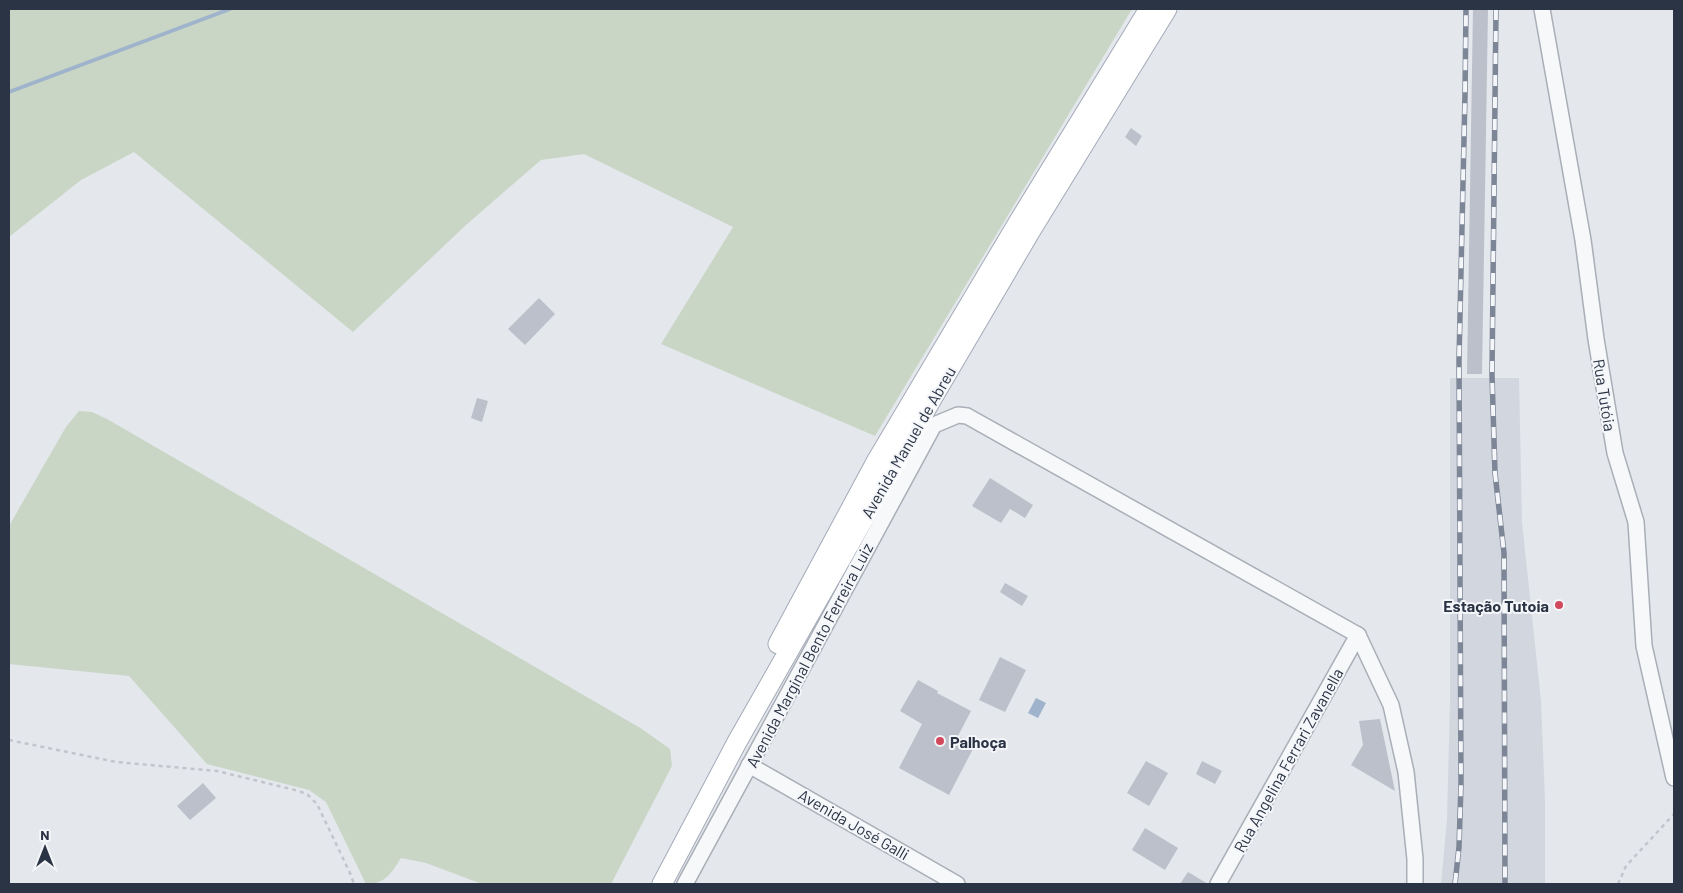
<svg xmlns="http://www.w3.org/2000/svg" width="1683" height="893" font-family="Barlow,sans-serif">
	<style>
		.built { fill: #d2d6de }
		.green { fill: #c9d6c5 }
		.water { fill: #9fb4cc }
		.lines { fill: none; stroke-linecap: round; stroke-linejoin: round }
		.stream { stroke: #9fb4cc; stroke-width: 4 }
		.building { fill: #bbc0ca }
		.minor-casing { stroke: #a9aeb7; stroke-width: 18 }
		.major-casing { stroke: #a3abb8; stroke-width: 21 }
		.path { stroke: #c2c5cb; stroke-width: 2.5; stroke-dasharray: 4 4; stroke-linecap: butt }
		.minor { stroke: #f7f8fa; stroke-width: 15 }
		.major { stroke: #fff; stroke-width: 19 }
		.rail-casing { stroke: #7d8696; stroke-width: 5.5 }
		.rail { stroke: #f4f6f9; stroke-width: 4; stroke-dasharray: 11; stroke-linecap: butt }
		.poi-dot { fill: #d1495b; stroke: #f4f6f9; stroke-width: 2 }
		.labels { text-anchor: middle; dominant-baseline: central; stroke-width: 4; stroke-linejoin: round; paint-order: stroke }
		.street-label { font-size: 16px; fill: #2b3445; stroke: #f4f6f9 }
		.poi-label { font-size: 16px; font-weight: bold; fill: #2b3445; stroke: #f4f6f9; text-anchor: end }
	</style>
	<rect width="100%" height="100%" fill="#e4e7ec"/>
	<path class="built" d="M1450 378H1519L1522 522 1541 701 1545 801V884H1441L1447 819 1450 702Z"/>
	<g class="green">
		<path d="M9 9H1132L875 436 661 344 733 227 584 154 541 160 466 225 353 332 134 152 81 180 9 237Z"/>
		<path d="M79 411 92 412 107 419 642 729 670 749 672 766 611 884H482L426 863 401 858C391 873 386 884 366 884L326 802 309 790 207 764 129 676 9 664V526L66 427Z"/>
	</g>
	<path class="water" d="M1036 698 1046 703 1038 718 1028 713Z"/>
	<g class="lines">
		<path class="stream" d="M9 92 230 9"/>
	</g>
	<g class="building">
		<path d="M1473 9H1488L1482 374H1467Z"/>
		<path d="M1131 128 1142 136 1136 146 1125 137Z"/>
		<path d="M539 298 555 314 525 345 508 329Z"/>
		<path d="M477 398 488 401 482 422 471 418Z"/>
		<path d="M990 478 1033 505 1025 518 1010 509 1001 523 972 506Z"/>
		<path d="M1005 583 1028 596 1022 606 1000 592Z"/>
		<path d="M1000 657 1026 670 1005 712 979 700Z"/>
		<path d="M918 680 938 691 937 693 971 711 958 736 975 745 949 795 899 768 922 724 900 711Z"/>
		<path d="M1380 719 1395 791 1351 765 1363 745 1359 721Z"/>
		<path d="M1146 761 1168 773 1149 806 1127 793Z"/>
		<path d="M1202 761 1222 771 1215 784 1196 774Z"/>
		<path d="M203 783 216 798 190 820 177 806Z"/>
		<path d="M1145 828 1178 848 1165 870 1132 850Z"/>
		<path d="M1188 872 1208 884H1180Z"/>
	</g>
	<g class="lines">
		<defs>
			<g id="minor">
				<path d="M1542 9 1583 240 1596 339 1615 453 1636 522 1644 646 1674 778"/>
				<path d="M1358 635 1391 705 1406 772 1415 859V884"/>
				<path d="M749 765 957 884"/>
				<path d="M685 884 934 425 958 415 967 416 1358 635"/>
				<path d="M1218 884 1358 635"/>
			</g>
			<g id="major">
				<path d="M778 644 877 460 1019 221 1149 9"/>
				<path d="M662 884 737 742 933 397 1030 232 1167 9"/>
			</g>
		</defs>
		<use href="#minor" class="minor-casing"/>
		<use href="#major" class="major-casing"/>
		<g class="path">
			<path d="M9 740 116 762 217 771 299 791 308 795 317 804 350 873 354 884"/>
			<path d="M1618 884 1626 866 1674 814"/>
		</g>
		<use href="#minor" class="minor"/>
		<use href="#major" class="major"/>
		<defs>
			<g id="rail">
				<path d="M1496 9 1492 375 1495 473 1504 553 1505 884"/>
				<path d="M1455 884 1459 847 1461 785 1459 360 1465 95 1466 9"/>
			</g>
		</defs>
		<use href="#rail" class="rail-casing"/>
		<use href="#rail" class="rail"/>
	</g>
	<g class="poi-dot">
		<circle cx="1559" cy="605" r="5"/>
		<circle cx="940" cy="741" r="5"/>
	</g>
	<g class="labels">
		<g class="street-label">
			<text transform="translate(1605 395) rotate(81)">Rua Tutóia</text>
			<text transform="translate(908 442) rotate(-60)">Avenida Manuel de Abreu</text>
			<text transform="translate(809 655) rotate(-62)">Avenida Marginal Bento Ferreira Luiz</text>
			<text transform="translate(1288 760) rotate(-61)">Rua Angelina Ferrari Zavanella</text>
			<text transform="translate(854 824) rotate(30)">Avenida José Galli</text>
		</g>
		<g class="poi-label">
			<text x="1549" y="605">Estação Tutoia</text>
			<text x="950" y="741" text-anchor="start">Palhoça</text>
		</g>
	</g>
	<rect width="1683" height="893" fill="none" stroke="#2b3445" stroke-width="20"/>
	<g transform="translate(45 848)" stroke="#f4f6f9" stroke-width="4" paint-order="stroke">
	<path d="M0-4L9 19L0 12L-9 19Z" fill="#2b3445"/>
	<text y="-8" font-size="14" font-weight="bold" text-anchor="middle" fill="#2b3445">N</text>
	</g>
</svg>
